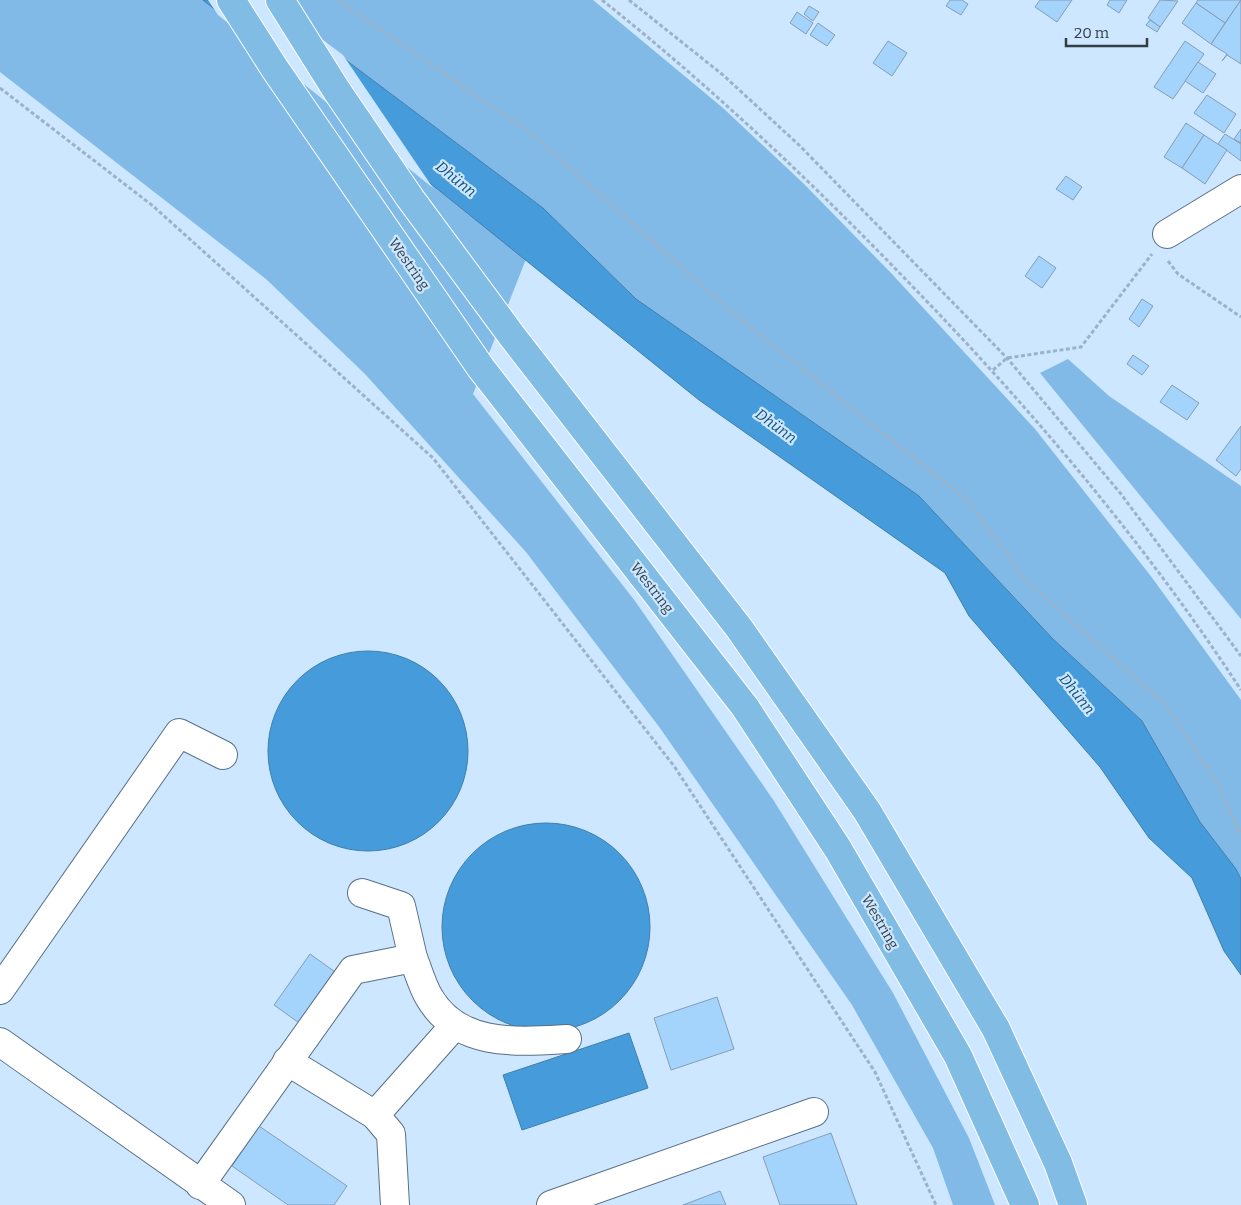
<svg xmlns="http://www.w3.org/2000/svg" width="1241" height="1205" font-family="Bitter,serif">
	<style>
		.green { fill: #81b9e7 }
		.water { fill: #469bdb; stroke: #407fae }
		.pier { fill: #cce7ff }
		.building { fill: #a4d3fc; stroke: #859eb4 }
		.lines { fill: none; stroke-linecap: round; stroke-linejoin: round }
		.minor-casing { stroke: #587084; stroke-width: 30 }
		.major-casing { stroke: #fff; stroke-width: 30 }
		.path { stroke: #9cb2c5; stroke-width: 3; stroke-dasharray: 4 2.5; stroke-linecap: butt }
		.minor { stroke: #fff; stroke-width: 28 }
		.major { stroke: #81bce5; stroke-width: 28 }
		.labels { text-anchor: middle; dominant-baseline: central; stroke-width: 4.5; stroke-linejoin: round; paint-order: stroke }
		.street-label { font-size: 14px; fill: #323d46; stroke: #cce7ff }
		.water-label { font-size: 15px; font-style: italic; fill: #104f7a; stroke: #cce7ff }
	</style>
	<rect width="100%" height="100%" fill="#cce7ff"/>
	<g class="green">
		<path d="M0 0H203L526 259 473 394 635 601 774 801 893 993 969 1138 995 1205H953L933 1148 852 1005 660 728 526 552 365 374 266 279 0 72Z"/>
		<path d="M266 0H593L723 108 803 183 891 273 1035 429 1150 575 1241 700V879L1236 869 1200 822 1142 721 1053 639 919 496 636 299 543 208Z"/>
		<path d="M1068 359 1109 396 1241 486V619L1040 373Z"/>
	</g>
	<g class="water">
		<path d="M203 0H266L543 208 636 299 919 496 1053 639 1142 721 1200 822 1236 869 1241 879V975L1224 951 1192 878 1149 838 1100 767 969 616 945 573 699 400Z"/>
		<circle cx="368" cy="751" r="100"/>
		<circle cx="546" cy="927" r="104"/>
		<path d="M629 1033 648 1088 522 1130 503 1075Z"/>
	</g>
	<path class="pier" d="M208 0H270L343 55 433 188 218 15Z"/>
	<g class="building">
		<path d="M950 0H962L968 4 961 15 946 6Z"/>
		<path d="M1040 0H1072L1057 22 1035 7Z"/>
		<path d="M1110 0H1127L1119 13 1107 5Z"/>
		<path d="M1160 0 1178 1 1160 27 1148 18Z"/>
		<path d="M1198 0H1241L1225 23 1196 3Z"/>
		<path d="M1241 0V64L1227 55 1222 61 1227 54 1211 44Z"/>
		<path d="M1196 3 1225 23 1211 44 1182 23Z"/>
		<path d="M809 6 819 12 813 21 804 14Z"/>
		<path d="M797 12 813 23 806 34 790 23Z"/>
		<path d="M1150 20 1160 27 1157 32 1146 25Z"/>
		<path d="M818 23 835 35 827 46 810 35Z"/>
		<path d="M888 41 907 53 892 76 873 63Z"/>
		<path d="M1185 41 1204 54 1173 99 1154 87Z"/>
		<path d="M1198 62 1216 74 1203 93 1185 81Z"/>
		<path d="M1207 95 1236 114 1224 133 1194 113Z"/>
		<path d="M1186 123 1204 135 1182 168 1164 157Z"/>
		<path d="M1241 129V143L1234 139Z"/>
		<path d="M1225 134 1241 144V161L1218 144Z"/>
		<path d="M1204 135 1227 150 1205 184 1182 168Z"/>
		<path d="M1066 176 1082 187 1073 200 1056 189Z"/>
		<path d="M1039 256 1056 268 1042 288 1025 276Z"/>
		<path d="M1142 299 1153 306 1139 327 1129 319Z"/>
		<path d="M1133 355 1149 366 1142 375 1127 364Z"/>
		<path d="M1172 385 1199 403 1187 420 1160 402Z"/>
		<path d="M1241 426V469L1236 476 1216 460Z"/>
		<path d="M310 954 338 974 302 1025 274 1005Z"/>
		<path d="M717 997 734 1049 671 1070 654 1018Z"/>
		<path d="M259 1126 347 1186 334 1205H288L232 1166Z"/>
		<path d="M831 1133 857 1205H780L763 1157Z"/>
		<path d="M720 1191 726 1205H683Z"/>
	</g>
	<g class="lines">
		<defs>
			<g id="minor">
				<path d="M1167 234 1241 189"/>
				<path d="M362 893 401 906 413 958"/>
				<path d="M0 990 179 733 223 755"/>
				<path d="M0 1042 231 1205"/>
				<path d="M287 1061 375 1115 454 1026"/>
				<path d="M375 1115 391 1134 395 1205"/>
				<path d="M200 1185 353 970 413 958C418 970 422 985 429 997 458 1047 516 1042 567 1039"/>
				<path d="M551 1205 814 1112"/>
			</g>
			<g id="major">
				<path d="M231 0 275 69 481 368 745 707 838 849 958 1056 1025 1205"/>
				<path d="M280 0 337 91 410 198 512 336 739 628 867 811 996 1029 1058 1163 1073 1205"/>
			</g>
		</defs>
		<use href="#minor" class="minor-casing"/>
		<use href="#major" class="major-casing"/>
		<g class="path">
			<path d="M338 0 529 132 738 317 969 502 1026 581 1166 705 1217 784 1241 836"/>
			<path d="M602 0C714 89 816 186 915 289 1035 413 1147 546 1241 690"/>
			<path d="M629 0 723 75 799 145 1007 358 1121 494 1241 656"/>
			<path d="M0 88 153 206 433 458 674 766 875 1072 936 1205"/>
			<path d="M1168 261 1178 274 1241 317"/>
			<path d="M993 370 1007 358 1081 347 1152 254"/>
		</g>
		<use href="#minor" class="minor"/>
		<use href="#major" class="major"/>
	</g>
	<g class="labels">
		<g class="street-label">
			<text transform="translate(409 264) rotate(55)">Westring</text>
			<text transform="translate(652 588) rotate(52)">Westring</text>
			<text transform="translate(880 922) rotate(60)">Westring</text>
		</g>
		<g class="water-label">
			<text transform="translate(456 179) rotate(39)">Dhünn</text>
			<text transform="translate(776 426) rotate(36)">Dhünn</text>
			<text transform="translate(1077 694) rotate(51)">Dhünn</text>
		</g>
	</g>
	<path d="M1066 38v8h81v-8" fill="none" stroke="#323d46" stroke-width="2.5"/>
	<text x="1074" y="38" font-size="15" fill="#323d46" stroke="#cce7ff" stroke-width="4" paint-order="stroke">20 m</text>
</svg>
